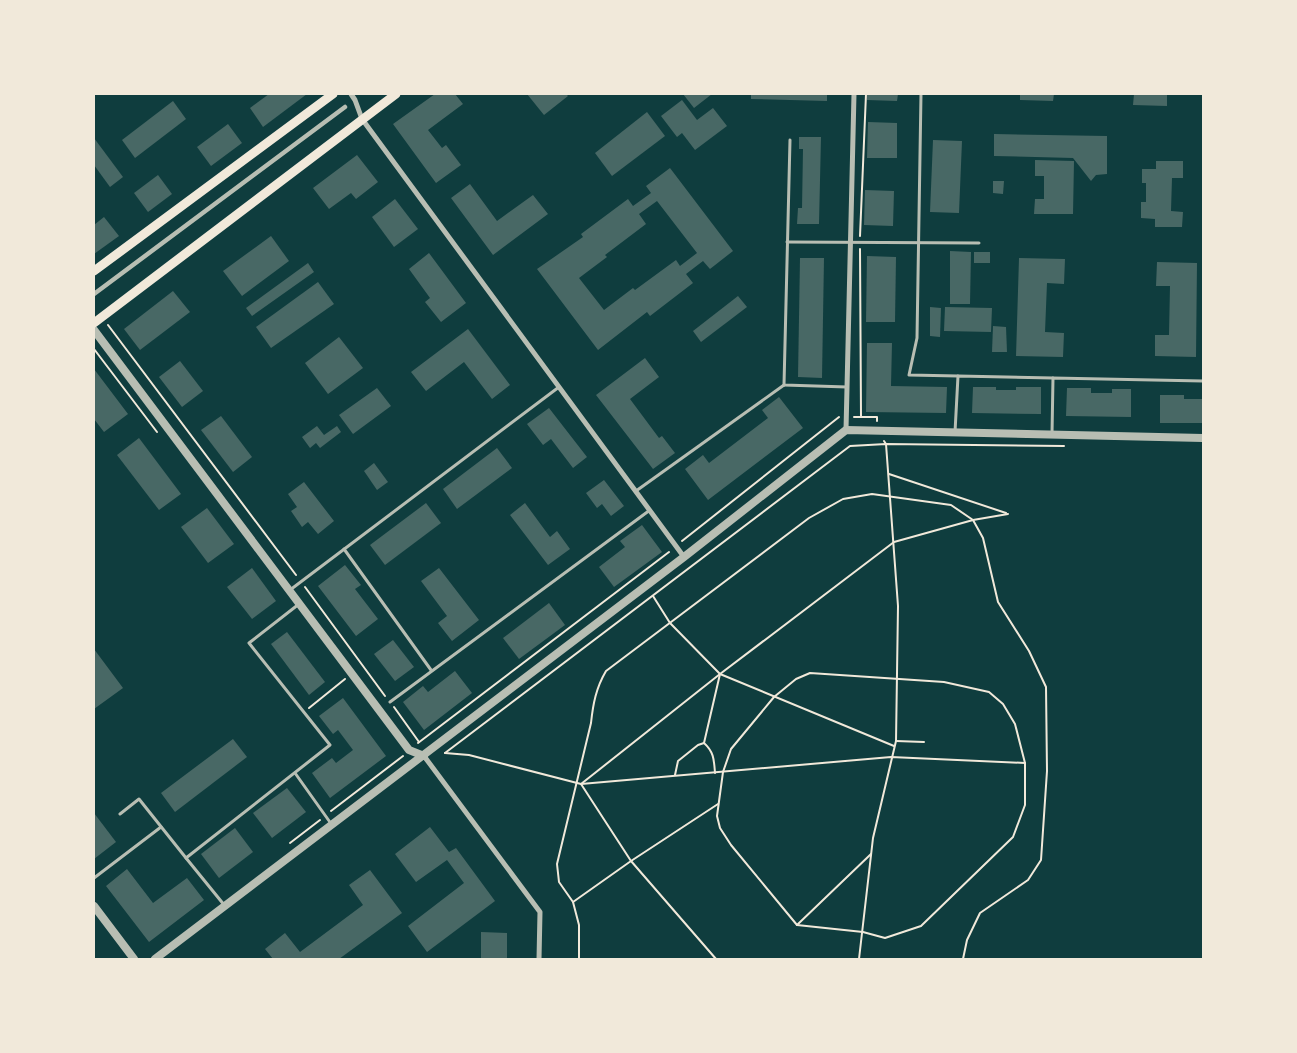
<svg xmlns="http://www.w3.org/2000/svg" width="1297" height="1053" font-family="Roboto,sans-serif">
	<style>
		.building { fill: #486865; fill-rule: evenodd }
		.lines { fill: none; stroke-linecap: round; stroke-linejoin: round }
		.path { stroke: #f1e9da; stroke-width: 2 }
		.service { stroke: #b8beb3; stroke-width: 3 }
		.pedestrian { stroke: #b8beb3; stroke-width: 4.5 }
		.minor { stroke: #b8beb3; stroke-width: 5 }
		.tertiary { stroke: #b8beb3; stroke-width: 8 }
		.secondary { stroke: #f1e9da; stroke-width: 9 }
	</style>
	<rect width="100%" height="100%" fill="#0f3d3e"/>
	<g class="building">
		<path d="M269 94H307L263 127 250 108Z"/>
		<path d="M435 94H455L463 104 428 130 442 148 446 145 461 165 436 183 393 124Z"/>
		<path d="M527 94H566L568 96 544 115Z"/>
		<path d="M683 94H712L694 108Z"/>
		<path d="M751 94H827V101L751 99Z"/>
		<path d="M867 94H898L897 101 867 100Z"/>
		<path d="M1020 94H1054L1053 101 1020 100Z"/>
		<path d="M1134 94H1167V106L1133 105Z"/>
		<path d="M682 100 697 120 713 108 727 126 695 150 682 133 677 137 661 116Z"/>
		<path d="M173 101 186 119 135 158 122 140Z"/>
		<path d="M647 112 665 136 612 176 595 153Z"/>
		<path d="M868 122 897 123V158H867Z"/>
		<path d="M228 124 242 143 211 166 197 147Z"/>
		<path d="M994 134 1107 136V174L1096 175 1091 181 1073 158 994 156Z"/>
		<path d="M799 137H821L819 224H797L798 208H802L803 149H799Z"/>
		<path d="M94 138 123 177 110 187 94 165Z"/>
		<path d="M933 140 962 141 959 213 930 212Z"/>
		<path d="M357 155 378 182 356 199 351 193 329 209 313 188Z"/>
		<path d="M1035 160 1074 161 1073 214H1034L1035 199H1044V176H1035Z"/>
		<path d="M1156 161H1183V178H1172L1171 211 1183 212 1182 227H1155V219L1141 218V202H1146V183H1142V169H1156Z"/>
		<path d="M670 168 733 251 710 269 703 261 686 274 693 283 650 316 647 312 598 350 537 269 583 237 581 234 628 199 633 206 651 193 646 186ZM657 201 697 253 680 266 676 260 635 290 633 288 604 310 579 278 607 257 605 255 646 224 639 214Z"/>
		<path d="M158 175 172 194 148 212 134 193Z"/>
		<path d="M993 181H1004L1003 194 993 193Z"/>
		<path d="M470 184 497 221 533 195 548 214 493 255 451 198Z"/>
		<path d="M865 190 894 191 893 226 864 225Z"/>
		<path d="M395 199 418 229 394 247 372 217Z"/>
		<path d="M104 217 119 236 94 254V225Z"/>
		<path d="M271 236 289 261 242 296 223 271Z"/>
		<path d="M950 251 971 252 970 304H950Z"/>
		<rect x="974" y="252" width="16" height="11"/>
		<path d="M429 253 466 303 441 322 425 302 430 298 409 269Z"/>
		<path d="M867 256 896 257 895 322H866Z"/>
		<path d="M800 258H824L822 378 798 377Z"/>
		<path d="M1019 258 1065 259 1064 284 1047 283 1045 332 1064 333 1063 357 1016 356Z"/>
		<path d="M1157 262 1197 263 1196 357 1155 356V335H1169L1170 286H1156Z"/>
		<path d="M308 263 314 272 252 316 246 308Z"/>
		<path d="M318 282 334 304 271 348 256 327Z"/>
		<path d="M173 291 190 312 140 350 124 329Z"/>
		<path d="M738 296 747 307 701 342 693 331Z"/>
		<path d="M930 307 941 308 940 337 930 336Z"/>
		<path d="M945 307 992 308 991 332 944 331Z"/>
		<path d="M993 326 1006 327 1007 352H992Z"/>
		<path d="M468 329 510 385 492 399 464 362 426 391 411 372Z"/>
		<path d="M339 337 363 368 328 394 305 363Z"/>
		<path d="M867 343H892L891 386 947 387 946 413 866 412Z"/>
		<path d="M645 358 659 377 630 399 659 438 662 436 675 453 653 469 596 395Z"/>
		<path d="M180 361 203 391 182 407 159 377Z"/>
		<path d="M94 369 128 414 104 432 94 419V410L95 409 94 407Z"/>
		<path d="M973 387H996V390H1016V387H1041V414L972 413Z"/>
		<path d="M377 388 391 406 353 434 339 415Z"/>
		<path d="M1067 388H1091V393H1112V389H1131V417L1066 416Z"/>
		<path d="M1160 395H1184V399H1203V423H1160Z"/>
		<path d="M779 397 803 428 708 500 685 469 703 455 709 463 768 418 762 410Z"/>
		<path d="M549 408 587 457 573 468 551 439 543 445 527 424Z"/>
		<path d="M221 416 252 457 233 472 201 430Z"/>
		<path d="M317 426 324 435 337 426 341 432 320 448 316 443 310 448 302 437Z"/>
		<path d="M139 438 181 494 159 510 117 455Z"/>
		<path d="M497 448 512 468 457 509 443 489Z"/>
		<path d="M374 463 388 482 377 490 364 471Z"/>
		<path d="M604 480 624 506 611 516 602 504 597 508 586 493Z"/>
		<path d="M304 482 334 521 318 534 308 522 302 527 291 511 297 507 288 494Z"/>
		<path d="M426 503 441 523 385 565 370 545Z"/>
		<path d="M525 503 550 537 557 531 570 549 548 565 510 515Z"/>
		<path d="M207 508 234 544 208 563 181 527Z"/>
		<path d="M642 525 662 552 614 587 599 567 625 547 620 541Z"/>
		<path d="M345 565 361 585 355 589 378 619 356 636 318 586Z"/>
		<path d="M252 568 276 601 252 619 227 587Z"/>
		<path d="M439 568 479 620 452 641 438 623 447 616 421 581Z"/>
		<path d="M549 603 565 625 519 659 503 638Z"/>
		<path d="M287 632 325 682 309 695 271 644Z"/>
		<path d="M393 640 414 667 395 681 374 654Z"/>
		<path d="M94 649 123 688 94 709V684L95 683 94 680Z"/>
		<path d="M455 671 472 693 424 730 403 702 423 686 428 692Z"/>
		<path d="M343 698 386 756 330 798 312 773 332 758 336 763 353 750 338 730 333 734 319 716Z"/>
		<path d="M233 739 247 757 175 812 161 793Z"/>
		<path d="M287 788 306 812 272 838 253 813Z"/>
		<path d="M94 813 116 842 94 859Z"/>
		<path d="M430 827 449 852 456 848 495 901 427 952 408 926 464 883 447 860 416 882 395 854Z"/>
		<path d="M235 828 253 852 219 878 201 854Z"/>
		<path d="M127 869 153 903 187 878 204 900 149 942 106 886Z"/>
		<path d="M370 870 402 913 339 959H273L265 949 285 933 300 952 363 905 349 885Z"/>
		<path d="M481 932 507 933V959H481Z"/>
	</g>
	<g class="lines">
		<g class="path">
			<path d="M860 236 866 94"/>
			<path d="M860 249 861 417H877V421"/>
			<path d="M108 325 296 575"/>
			<path d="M94 349 157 432"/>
			<path d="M854 417H861"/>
			<path d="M889 474 1006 513"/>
			<path d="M682 541 839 417"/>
			<path d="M305 587 385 696"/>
			<path d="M653 596 670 623 720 674 894 746"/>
			<path d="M810 673 944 682 989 692 1003 704 1015 724 1025 763V805L1013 837 921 926 885 938 863 932 797 925 731 845 720 828 717 816 723 772 731 749 774 697 796 679Z"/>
			<path d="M394 707 419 742"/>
			<path d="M309 708 345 679"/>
			<path d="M896 741 924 742"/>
			<path d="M418 743 669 552"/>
			<path d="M445 753 850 446 886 444 1064 446"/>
			<path d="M445 753 469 755 581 784 891 757 1025 763"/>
			<path d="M715 773C714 760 714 752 704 743L720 674"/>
			<path d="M675 775 678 761 698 745 704 743"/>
			<path d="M331 811 403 756"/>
			<path d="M290 843 320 820"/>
			<path d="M573 902 631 861 718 804"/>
			<path d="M797 925 871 854"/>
			<path d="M579 959V925L573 902 559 882 557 864 591 723C593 704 596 688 606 671L809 518 843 499 872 494 951 505 973 520 983 538 998 602 1029 651 1046 687 1047 771 1041 860 1028 880 980 913 967 940 963 959"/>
			<path d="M716 959 631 861 581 784 720 674 894 542 973 520 1008 514"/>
			<path d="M859 959 873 838 896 741 898 606 886 444 884 441"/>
		</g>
		<g class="service">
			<path d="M921 94 917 338 909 375 958 376"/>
			<path d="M790 140 784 385 847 387"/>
			<path d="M787 242 979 243"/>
			<path d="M955 432 958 376 1053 378"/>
			<path d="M1052 434 1053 378 1203 381"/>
			<path d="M636 491 784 385"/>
			<path d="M344 549 431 670"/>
			<path d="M290 590 559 387"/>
			<path d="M390 702 650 510"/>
			<path d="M295 773 332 825"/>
			<path d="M120 814 139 799 186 858 330 745 249 643 299 604"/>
			<path d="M186 858 225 906"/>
			<path d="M94 878 161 827"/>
		</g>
		<path class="pedestrian" d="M94 294 345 107"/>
		<g class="minor">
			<path d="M351 94 355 100 362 119 684 557"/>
			<path d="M846 430 854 94"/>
			<path d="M424 756 540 912 539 959"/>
		</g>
		<g class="tertiary">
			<path d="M94 330 409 750 424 756"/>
			<path d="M94 906 134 959"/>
			<path d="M155 959 684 557 846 430 1203 438"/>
		</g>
		<g class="secondary">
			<path d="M94 271 333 94"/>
			<path d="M94 323 396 94"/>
		</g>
	</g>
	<rect width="1297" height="1053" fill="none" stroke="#f1e9da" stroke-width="190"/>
</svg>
